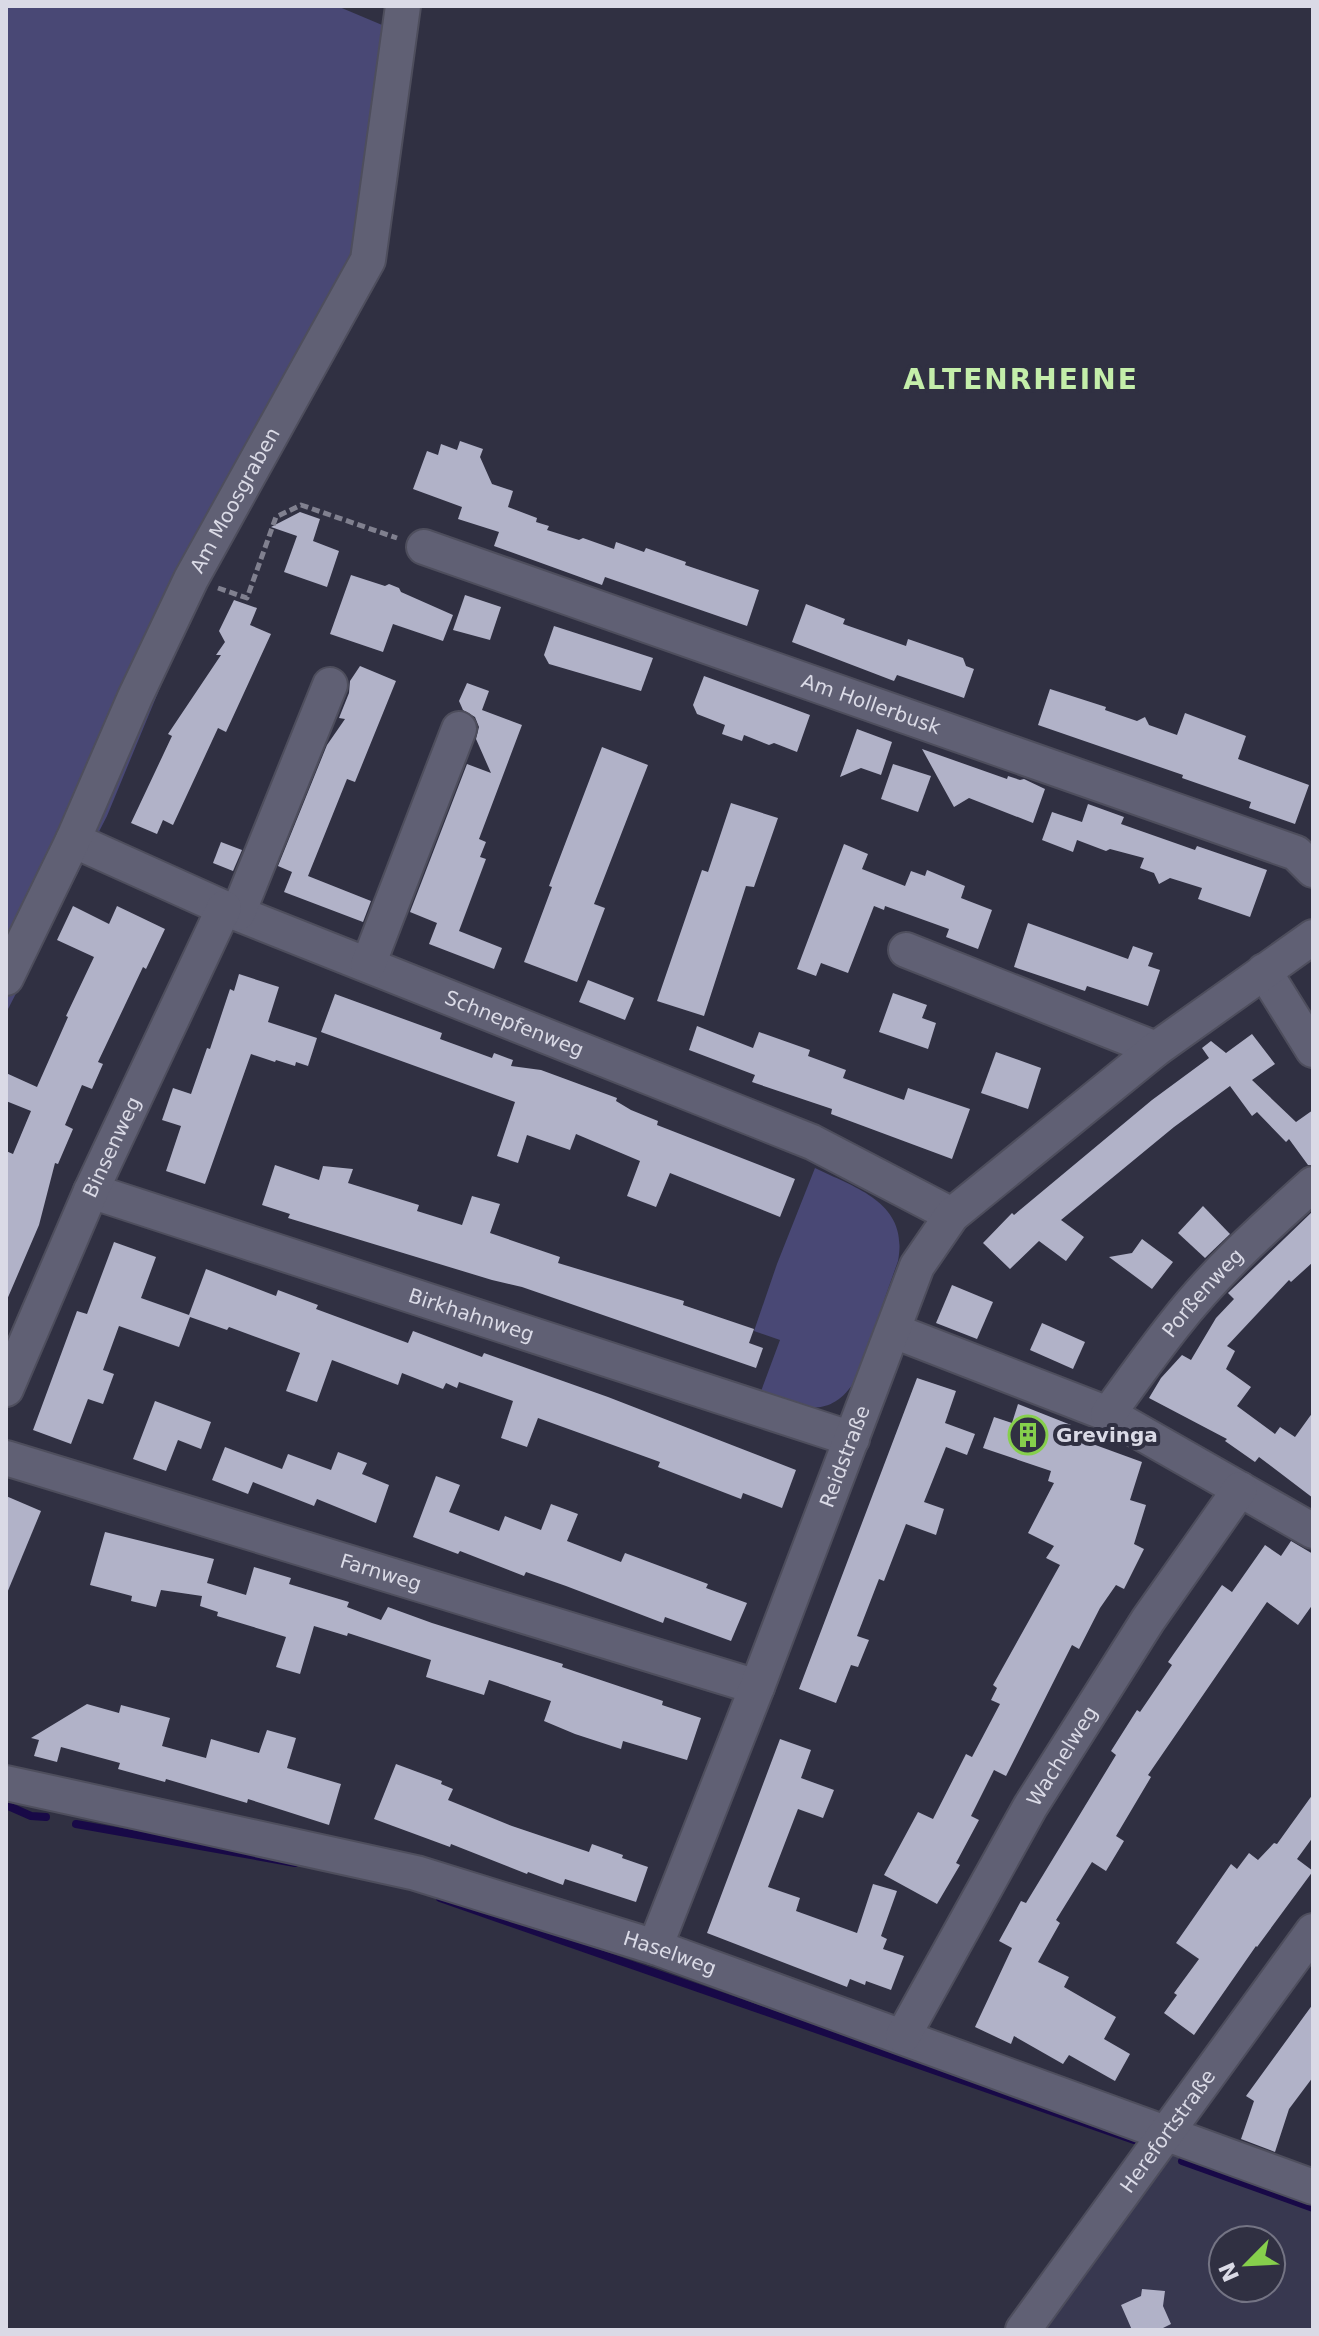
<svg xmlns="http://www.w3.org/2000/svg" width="1319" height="2336" font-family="'DejaVu Sans',sans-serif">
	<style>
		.built { fill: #383850; fill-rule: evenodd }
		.green { fill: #494875 }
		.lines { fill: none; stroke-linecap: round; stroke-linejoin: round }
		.stream { stroke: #180947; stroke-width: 8 }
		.building { fill: #b1b2c8 }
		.minor-casing { stroke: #4e4e5d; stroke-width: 38 }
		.path { stroke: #80808f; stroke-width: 5; stroke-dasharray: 8 4; stroke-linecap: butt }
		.minor { stroke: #606074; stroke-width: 34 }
		.labels { text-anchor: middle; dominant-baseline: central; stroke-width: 8; stroke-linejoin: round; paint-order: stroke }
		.street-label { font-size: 20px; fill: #dadae6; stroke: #303042 }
		.poi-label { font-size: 20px; font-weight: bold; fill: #dadae6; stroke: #303042; text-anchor: start }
		.district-label { font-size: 28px; font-weight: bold; letter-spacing: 2px; fill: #c4eeaa; stroke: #303042 }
	</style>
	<rect width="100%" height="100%" fill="#303042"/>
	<path class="built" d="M1171 2154 1313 2200V2330H1045ZM1223 2240H1271V2288H1223Z"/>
	<g class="green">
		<path d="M6 6H337L413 38 380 263 200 591 107 816 6 1013Z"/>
		<path d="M815 1168C858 1189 909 1203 898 1261L856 1379C830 1422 800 1407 760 1394L780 1340 754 1331 777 1264Z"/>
	</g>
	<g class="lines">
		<g class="stream">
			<path d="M6 1805 31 1816 46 1817"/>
			<path d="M76 1824 295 1863"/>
			<path d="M440 1898 1134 2140"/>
			<path d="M1182 2161 1313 2208"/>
		</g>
	</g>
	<g class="building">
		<path d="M460 441 483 449 480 457 492 484 513 491 508 507 537 518 536 522 549 526 547 530 579 540 583 538 614 549 616 542 644 552 646 548 686 562 685 565 759 590 747 626 605 577 602 585 494 546 499 532 458 519 462 507 413 489 427 451 438 455 441 444 457 450Z"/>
		<path d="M300 512 320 519 313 541 339 551 327 587 284 572 297 536 271 527Z"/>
		<path d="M351 575 385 586 389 584 399 588 401 592 453 615 443 641 393 624 383 652 330 634Z"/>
		<path d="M465 595 501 607 490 640 453 630Z"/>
		<path d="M234 600 257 608 250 625 271 634 226 732 218 728 173 825 163 820 157 834 131 823 172 736 168 734 221 655H216L225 642 219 631Z"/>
		<path d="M806 604 845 619 843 624 906 646 908 639 963 658 966 666 974 669 964 698 897 675 894 681 792 642Z"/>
		<path d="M554 626 653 658 641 691 549 664 544 655Z"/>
		<path d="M360 666 396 681 355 782 347 779 308 876 371 901 363 922 284 892 292 872 278 866 327 745 345 719 339 718 349 693 350 681Z"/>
		<path d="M704 676 810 715 797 752 774 743 769 745 744 735 742 741 722 734 725 725 697 714 693 705Z"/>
		<path d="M467 683 489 691 482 710 522 725 479 839 486 842 480 857 486 859 459 931 502 948 494 969 429 944 437 923 410 912 467 764 491 773 476 739 479 727 475 717 463 710 459 701Z"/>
		<path d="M1050 689 1106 707 1105 710 1137 721 1145 717 1149 725 1177 735 1185 713 1246 736 1238 759 1309 785 1295 824 1249 808 1251 802 1182 778 1183 775 1038 725Z"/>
		<path d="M857 729 892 742 881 775 861 768 840 777Z"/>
		<path d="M602 747 648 765 594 904 605 908 577 982 524 962 552 887 549 886Z"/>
		<path d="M922 749 1007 779 1008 776 1020 780 1024 779 1045 789 1033 823 969 798 954 807Z"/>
		<path d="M893 764 931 776 918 812 881 799Z"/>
		<path d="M731 803 778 818 754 887 746 886 704 1016 657 1001 702 870 708 872Z"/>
		<path d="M1088 804 1124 817 1121 824 1195 850 1197 846 1267 870 1250 917 1198 899 1202 888 1170 878 1159 884 1154 873 1140 868 1144 858 1110 849 1106 851 1077 840 1073 852 1042 840 1052 812 1082 822Z"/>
		<path d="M221 842 242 850 233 871 213 863Z"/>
		<path d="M844 844 868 854 862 869 905 886 911 871 925 876 927 870 965 886 961 898 992 910 978 949 946 937 949 929 885 906 884 910 874 906 848 973 821 963 816 976 797 969Z"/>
		<path d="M73 906 109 924 117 906 165 929 146 969 143 967 98 1062 103 1064 92 1089 82 1085 65 1125 73 1129 58 1164 55 1163 39 1225 6 1302V1151L13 1154 31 1111 6 1101V1073L37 1087 68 1017 66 1016 94 957 57 940Z"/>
		<path d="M1028 923 1128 959 1133 946 1153 953 1148 966 1160 970 1148 1006 1087 986 1085 991 1014 967Z"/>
		<path d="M239 974 279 987 268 1022 317 1038 308 1066 296 1062 295 1066 276 1060 275 1062 251 1054 205 1184 166 1171 181 1126 162 1120 173 1088 191 1094 207 1048 210 1049 230 989 234 991Z"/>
		<path d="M588 980 634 998 625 1020 579 1002Z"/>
		<path d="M893 993 927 1005 922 1018 936 1023 928 1049 879 1032Z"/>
		<path d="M335 994 442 1033 440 1039 492 1058 494 1053 513 1060 511 1066 541 1070 617 1098 616 1101 631 1110 658 1121 657 1125 795 1179 780 1217 670 1173 656 1207 627 1196 640 1161 576 1134 570 1150 527 1135 518 1163 497 1156 515 1102 321 1032Z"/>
		<path d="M697 1026 753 1048 759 1032 810 1050 808 1056 846 1070 843 1078 904 1100 908 1088 970 1109 952 1159 831 1114 832 1109 752 1082 755 1075 689 1050Z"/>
		<path d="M1252 1034 1275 1064 1252 1080 1296 1122 1313 1110V1165H1308L1289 1139 1286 1142 1257 1112 1252 1116 1230 1086 1174 1127 1061 1220 1084 1237 1066 1261 1039 1241 1010 1269 983 1243 1012 1213 1014 1215 1152 1100 1209 1058 1202 1048 1211 1041 1226 1053Z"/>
		<path d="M996 1052 1041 1068 1028 1109 981 1093Z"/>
		<path d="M275 1165 319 1180 323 1166 353 1169 348 1183 419 1205 417 1211 462 1225 472 1196 500 1204 490 1233 560 1257 558 1263 684 1301 683 1305 754 1329 749 1343 763 1348 756 1368 522 1287 492 1280 288 1218 290 1214 262 1205Z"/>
		<path d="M1203 1206 1230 1234 1205 1258 1178 1233Z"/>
		<path d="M1313 1211V1262L1291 1282 1289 1280 1227 1346 1235 1351 1226 1369 1251 1387 1237 1406 1275 1434 1280 1427 1295 1437 1313 1412V1498L1259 1457 1255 1462 1225 1441 1227 1439 1149 1398 1161 1378 1182 1355 1191 1360 1216 1318 1234 1299 1228 1293Z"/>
		<path d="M1142 1239 1173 1262 1152 1289 1109 1257 1132 1253Z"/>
		<path d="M114 1242 156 1257 141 1298 189 1315 206 1269 276 1296 278 1290 318 1305 316 1309 408 1343 413 1331 482 1357 484 1353 608 1397 796 1470 782 1508 743 1493 741 1499 658 1467 660 1462 538 1418 527 1447 501 1438 513 1401 459 1382 457 1388 446 1383 443 1389 402 1373 398 1385 332 1360 317 1402 286 1391 300 1353 229 1327 227 1330 190 1317 179 1347 119 1326 103 1370 114 1374 103 1404 88 1399 71 1444 33 1430 77 1311 87 1314Z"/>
		<path d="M952 1285 993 1302 977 1339 936 1323Z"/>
		<path d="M1042 1323 1085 1342 1073 1369 1030 1350Z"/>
		<path d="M917 1378 956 1391 945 1423 975 1434 967 1455 946 1447 924 1502 944 1509 936 1535 906 1524 884 1581 879 1579 857 1636 869 1640 858 1667 851 1665 836 1703 799 1689Z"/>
		<path d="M155 1401 211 1422 201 1449 178 1440 166 1471 133 1459Z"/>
		<path d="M1018 1404 1071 1425 1068 1435 1142 1462 1130 1500 1146 1505 1134 1544 1144 1549 1124 1589 1116 1585 1100 1608 1079 1649 1072 1645 1006 1776 994 1770 971 1816 979 1820 956 1863 960 1865 937 1904 884 1875 918 1812 933 1819 966 1754 972 1757 1000 1704 991 1700 997 1688 993 1685 1060 1565 1046 1558 1054 1546 1028 1533 1054 1483 1048 1481 1051 1471 983 1448 994 1417 1012 1423Z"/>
		<path d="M225 1447 282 1469 288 1454 331 1470 338 1452 367 1463 362 1474 389 1485 376 1523 317 1499 314 1506 253 1482 248 1494 212 1480Z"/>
		<path d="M436 1476 460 1485 449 1512 499 1531 505 1516 541 1530 551 1504 578 1514 567 1541 621 1562 625 1553 708 1584 706 1588 747 1603 731 1641 665 1617 663 1623 566 1586 526 1572 524 1576 460 1551 458 1554 413 1537Z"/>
		<path d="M6 1496 41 1511 7 1593H6Z"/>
		<path d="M105 1532 214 1559 207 1583 246 1595 254 1567 291 1578 289 1584 349 1602 347 1607 381 1620 388 1607 432 1623 563 1664 562 1667 663 1701 662 1705 701 1718 687 1760 623 1741 621 1749 575 1734 544 1721 551 1701 489 1680 484 1695 426 1677 431 1660 348 1633 347 1636 314 1626 300 1674 276 1667 286 1637 217 1616 218 1612 200 1606 202 1596 161 1590 156 1607 131 1601 132 1596 90 1585Z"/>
		<path d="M1291 1541 1313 1554V1604L1298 1625 1267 1602 1148 1775 1151 1777 1116 1836 1124 1841 1106 1871 1092 1862 1056 1920 1060 1923 1038 1962 1069 1977 1064 1987 1116 2017 1104 2039 1130 2054 1115 2081 1069 2055 1063 2064 1014 2036 1011 2044 975 2027 1012 1948 999 1941 1021 1901 1026 1903 1116 1755 1111 1751 1137 1710 1140 1712 1172 1665 1168 1662 1222 1585 1232 1592 1265 1545 1281 1556Z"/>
		<path d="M87 1704 119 1713 121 1705 170 1718 162 1746 206 1758 211 1739 259 1753 267 1730 296 1738 287 1768 341 1784 329 1825 248 1799 247 1803 166 1779 165 1782 118 1769 120 1763 61 1747 57 1762 34 1756 39 1740 31 1738Z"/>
		<path d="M780 1739 811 1750 801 1778 834 1790 823 1818 798 1809 768 1887 800 1898 796 1911 857 1933 873 1884 897 1891 881 1936 887 1939 883 1949 904 1956 891 1990 866 1981 865 1985 850 1979 847 1987 707 1933Z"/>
		<path d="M396 1764 442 1781 441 1784 453 1789 448 1800 512 1826 589 1852 592 1844 623 1855 622 1858 648 1867 636 1902 565 1879 563 1885 528 1872 527 1874 451 1844 450 1847 374 1819Z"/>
		<path d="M1313 1794V1837L1297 1859 1313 1871 1257 1947 1256 1946 1194 2035 1164 2013 1177 1995 1174 1993 1199 1959 1176 1943 1231 1864 1237 1869 1249 1853 1258 1860 1274 1843 1277 1844Z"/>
		<path d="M1313 2004V2077L1289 2109 1275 2152 1241 2139 1254 2101 1246 2096Z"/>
		<path d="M1142 2289 1165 2291 1163 2306 1171 2324 1159 2330H1132L1121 2305 1141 2296Z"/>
	</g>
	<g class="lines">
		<defs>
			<g id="minor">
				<path id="s1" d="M424 547 1296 853 1313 870"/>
				<path id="s2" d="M73 840 224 908 812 1142 952 1215"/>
				<path d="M238 913 330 685"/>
				<path d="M906 950 1156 1049"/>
				<path d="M368 965 459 729"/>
				<path d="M1264 971 1313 1050"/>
				<path id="s3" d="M6 978 73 840 135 697 191 579 368 260 403 6"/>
				<path id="s4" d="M91 1191 852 1439"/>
				<path d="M894 1331 1108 1414 1313 1531"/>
				<path id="s5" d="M6 1389 91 1191 224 908"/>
				<path id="s6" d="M1108 1414C1130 1384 1151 1354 1174 1325 1215 1272 1264 1228 1313 1184"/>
				<path id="s7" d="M6 1458 757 1687"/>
				<path id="s8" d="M6 1783 416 1873 655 1947 1313 2187"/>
				<path id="s9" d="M655 1947 757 1687 917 1266 952 1215 1156 1049 1313 937"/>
				<path id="s10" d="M903 2036 1030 1807 1148 1620 1240 1489"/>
				<path id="s11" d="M1023 2330 1313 1931"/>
			</g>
		</defs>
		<use href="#minor" class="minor-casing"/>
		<path class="path" d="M218 588 247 598 276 517 301 505 397 538"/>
		<use href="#minor" class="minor"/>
	</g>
	<defs>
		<symbol id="building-ring" viewBox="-11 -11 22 22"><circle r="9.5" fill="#303042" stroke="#86cf4c" stroke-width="1.5"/><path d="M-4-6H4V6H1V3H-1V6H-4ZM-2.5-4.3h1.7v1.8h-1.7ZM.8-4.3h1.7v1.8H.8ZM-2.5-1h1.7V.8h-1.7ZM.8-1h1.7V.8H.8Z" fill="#86cf4c"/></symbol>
	</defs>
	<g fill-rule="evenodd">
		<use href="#building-ring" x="1006" y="1413" width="44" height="44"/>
	</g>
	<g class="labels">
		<g class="street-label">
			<text stroke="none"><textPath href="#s3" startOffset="530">Am Moosgraben</textPath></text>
			<text stroke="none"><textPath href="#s1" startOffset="474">Am Hollerbusk</textPath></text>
			<text stroke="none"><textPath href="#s2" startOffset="478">Schnepfenweg</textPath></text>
			<text stroke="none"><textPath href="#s5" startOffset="264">Binsenweg</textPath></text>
			<text stroke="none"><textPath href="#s6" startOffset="154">Porßenweg</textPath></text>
			<text stroke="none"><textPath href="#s4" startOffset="400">Birkhahnweg</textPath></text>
			<text stroke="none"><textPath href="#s9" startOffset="526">Reidstraße</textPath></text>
			<text stroke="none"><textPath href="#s7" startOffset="392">Farnweg</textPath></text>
			<text stroke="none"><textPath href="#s10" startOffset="322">Wachelweg</textPath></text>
			<text stroke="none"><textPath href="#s8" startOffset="686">Haselweg</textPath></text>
			<text stroke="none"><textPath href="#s11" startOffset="246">Herefortstraße</textPath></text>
		</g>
		<g class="poi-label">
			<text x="1056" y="1435">Grevinga</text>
		</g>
		<g class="district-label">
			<text x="1021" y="379">ALTENRHEINE</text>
		</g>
	</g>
	<rect width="1319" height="2336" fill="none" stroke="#dadae6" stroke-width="16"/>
	<g transform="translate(1247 2264) rotate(246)"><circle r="38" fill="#303042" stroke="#747484" stroke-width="2"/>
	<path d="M0-6L14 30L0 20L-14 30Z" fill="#86cf4c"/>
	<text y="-12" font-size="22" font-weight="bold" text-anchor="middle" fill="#dadae6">N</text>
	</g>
</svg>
